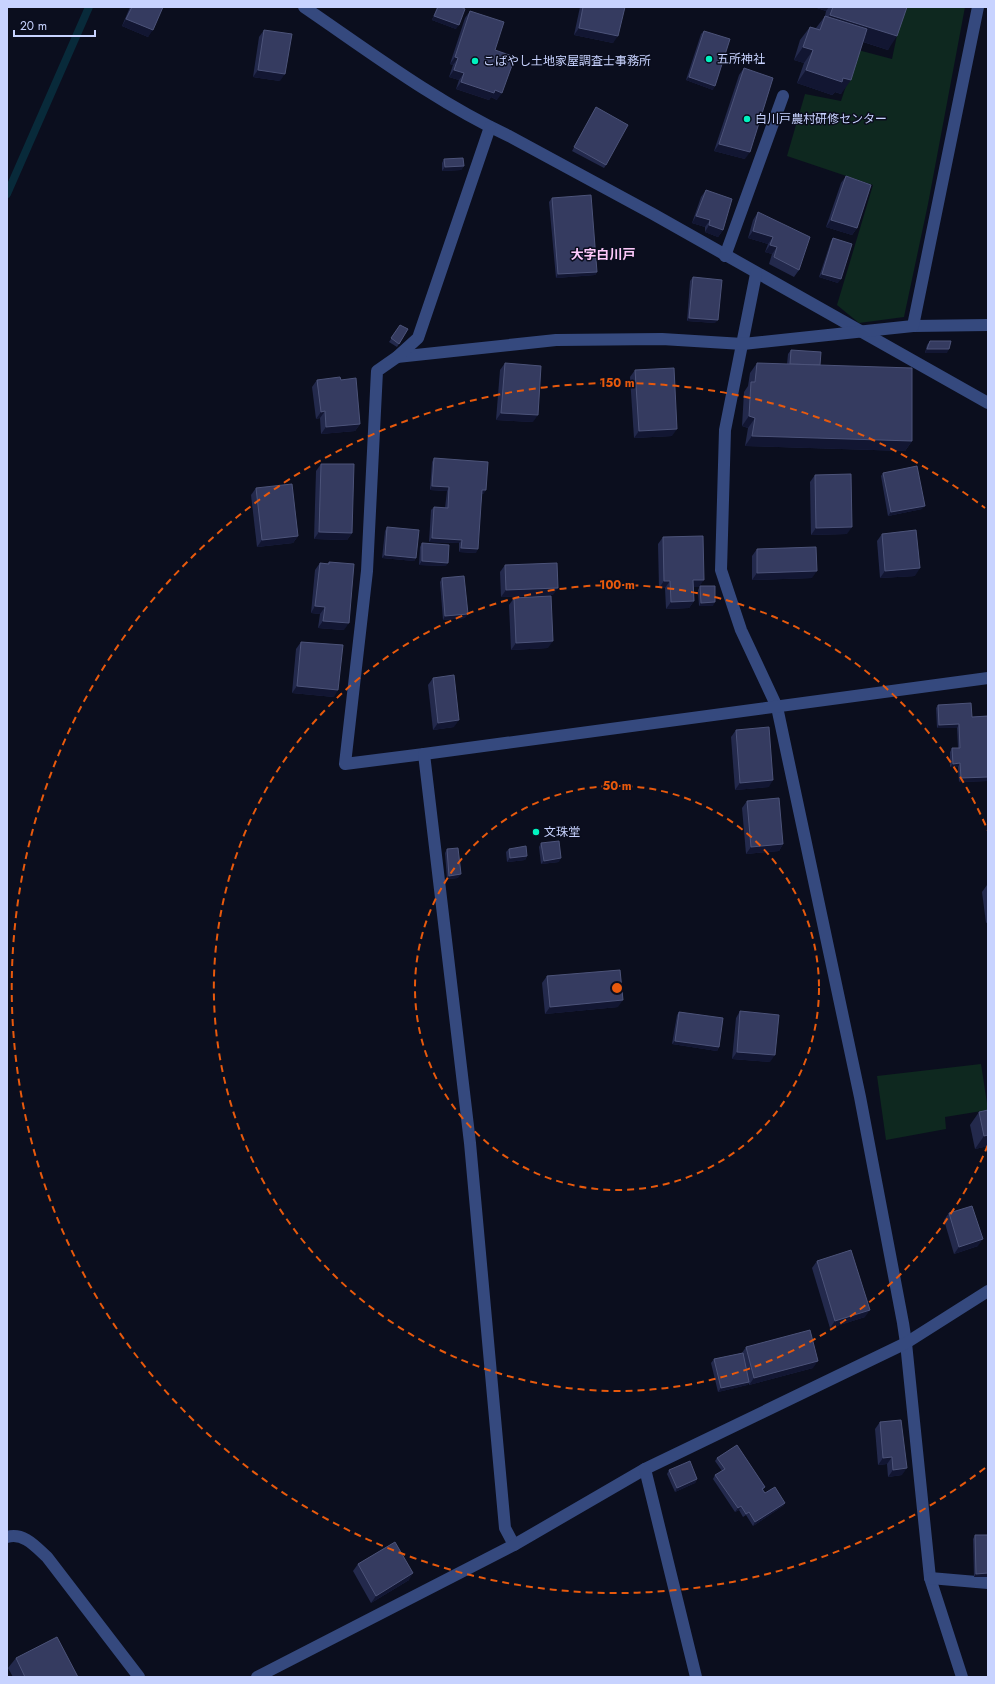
<svg xmlns="http://www.w3.org/2000/svg" width="995" height="1684" font-family="Jost,'Noto Sans JP',sans-serif">
	<style>
		.green { fill: #0e281f }
		.lines { fill: none; stroke-linecap: round; stroke-linejoin: round }
		.stream { stroke: #082a3a; stroke-width: 8 }
		.minor { stroke: #35497e; stroke-width: 12 }
		.wall { fill: #23294c }
		.shaded-wall { fill: #121632 }
		.building { fill: #353b60; stroke: #4c5379 }
		.ring { fill: none; stroke: #e8590c; stroke-width: 2; stroke-dasharray: 7 5 }
		.poi-dot { fill: #00f3bf; stroke: #0b0e1e; stroke-width: 1.5 }
		.labels { text-anchor: middle; dominant-baseline: central; stroke-width: 3; stroke-linejoin: round; paint-order: stroke }
		.poi-label { font-size: 12px; fill: #c8d3ff; stroke: #0b0e1e; text-anchor: start }
		.neighbourhood-label { font-size: 13px; font-weight: bold; fill: #ffcafc; stroke: #0b0e1e }
		.centre { fill: #e8590c; stroke: #0b0e1e; stroke-width: 2 }
		.ring-label { font-size: 12px; text-anchor: middle; font-weight: bold; fill: #e8590c; stroke: #0b0e1e; stroke-width: 3; stroke-linejoin: round; paint-order: stroke }
	</style>
	<rect width="100%" height="100%" fill="#0b0e1e"/>
	<g class="green">
		<path d="M903 7H965L928 204 904 317 859 323 837 305 873 185 787 156 805 94 841 101 858 50 892 59Z"/>
		<path d="M981 1064 988 1110 945 1117 946 1129 886 1140 877 1076Z"/>
	</g>
	<g class="lines">
		<path class="stream" d="M7 194 89 7"/>
		<g class="minor">
			<path d="M304 7C370 52 436 102 509 136L653 214 988 403"/>
			<path d="M725 256 783 96"/>
			<path d="M756 274 725 430 721 570 741 630 777 707 860 1097 903 1323 906 1343 930 1578 962 1677"/>
			<path d="M913 326 988 325"/>
			<path d="M397 357 556 340 662 339 743 344 913 326 978 7"/>
			<path d="M424 754 345 764 367 571 377 371 397 357 418 338 490 127"/>
			<path d="M7 1537C24 1532 36 1547 47 1557L139 1677"/>
			<path d="M514 1545 505 1528 470 1143 424 754 988 678"/>
			<path d="M930 1578 988 1583"/>
			<path d="M257 1677 514 1545 645 1469"/>
			<path d="M696 1677 645 1469 906 1343 988 1291"/>
		</g>
	</g>
	<g class="wall">
		<path d="M130 7H163L148 37 122 26Z"/>
		<path d="M437 7H461L456 29 432 20Z"/>
		<path d="M580 7H625L613 43 574 35Z"/>
		<path d="M817 7H907L888 50 863 42 841 94 835 92 832 95 797 83 804 63 794 60 800 40 810 27 816 28 825 16 826 11 817 8Z"/>
		<path d="M470 11 495 50 497 100 491 97 489 100 456 89 459 80 449 77 453 65 450 64 465 18Z"/>
		<path d="M264 30 280 81 253 77 259 37Z"/>
		<path d="M704 31 713 90 686 80 701 34Z"/>
		<path d="M744 68 745 159 714 151 739 75Z"/>
		<path d="M596 107 606 165 604 168 572 151Z"/>
		<path d="M444 159 464 166 461 170 442 171V163Z"/>
		<path d="M846 176 857 228 852 235 826 227 841 183Z"/>
		<path d="M706 190 723 230 718 237 705 232V227L692 223 701 197Z"/>
		<path d="M552 198 597 272 595 275 556 278 549 202Z"/>
		<path d="M758 212 799 270 794 277 769 264 772 254 765 252 768 244 748 238 753 220Z"/>
		<path d="M833 238 838 283 819 277 831 241Z"/>
		<path d="M693 277 715 323 687 321 690 281Z"/>
		<path d="M400 325 408 329 397 347 389 342Z"/>
		<path d="M930 341 947 353H925L927 345Z"/>
		<path d="M791 350 820 365 912 441 905 451 745 446 748 428 742 426 744 392 748 386 750 373 757 363 787 364 788 354Z"/>
		<path d="M505 363 533 422 496 420 500 370Z"/>
		<path d="M635 370 672 436 634 438 630 377Z"/>
		<path d="M317 380H341L360 424 355 431 321 434 320 418 316 419 312 387Z"/>
		<path d="M434 458 486 490 483 494H482L476 553 459 552V543L429 542 431 510 434 507 445 508 447 491 430 490 432 462Z"/>
		<path d="M321 464 352 533 347 540 314 539 316 471Z"/>
		<path d="M883 473 922 509 888 516 881 476Z"/>
		<path d="M815 475 847 534 811 535 810 482Z"/>
		<path d="M256 488 298 536 293 543 257 547 251 495Z"/>
		<path d="M387 527 416 558 414 561 382 558 385 531Z"/>
		<path d="M882 534 915 576 880 578 877 541Z"/>
		<path d="M663 537 699 587H694V601L689 608 666 609 665 588H659L658 544Z"/>
		<path d="M422 543 446 566 419 565 420 547Z"/>
		<path d="M757 549 812 578 752 580V556Z"/>
		<path d="M329 562 344 630 318 628 320 614 311 613 315 570 320 563 327 564Z"/>
		<path d="M505 565 553 595 501 597 500 572Z"/>
		<path d="M442 578 465 618 443 620 440 582Z"/>
		<path d="M700 586 713 606H699L698 590Z"/>
		<path d="M514 598 548 648 511 650 509 605Z"/>
		<path d="M301 642 334 697 292 693 296 649Z"/>
		<path d="M433 678 454 727 433 730 428 685Z"/>
		<path d="M938 705 972 717 988 716V781L959 782 958 767H950V752L952 748H958L957 728H937L936 708Z"/>
		<path d="M736 730 769 787 735 790 731 737Z"/>
		<path d="M747 801 783 844 779 851 746 854 742 808Z"/>
		<path d="M541 843 559 862 541 864 539 847Z"/>
		<path d="M447 849 458 878 447 879 445 853Z"/>
		<path d="M509 849 527 856 525 860 507 862 506 852Z"/>
		<path d="M987 885H988V922L986 923 982 892Z"/>
		<path d="M547 976 618 1007 545 1014 542 983Z"/>
		<path d="M740 1011 770 1062 732 1059 736 1018Z"/>
		<path d="M679 1012 719 1047 717 1051 672 1044 677 1015Z"/>
		<path d="M988 1110V1146L975 1149 970 1125 979 1112Z"/>
		<path d="M949 1213 978 1246 954 1254 944 1220Z"/>
		<path d="M817 1261 865 1317 830 1328 812 1268Z"/>
		<path d="M746 1347 813 1368 749 1385V1383L747 1385 718 1392 711 1363 714 1359 742 1353Z"/>
		<path d="M880 1422 902 1475 888 1477 887 1464 878 1465 875 1429Z"/>
		<path d="M717 1458 765 1487 763 1490 765 1493 785 1503 783 1506 753 1526 746 1515 743 1517 739 1510 735 1512 713 1479 715 1475 722 1471 715 1461Z"/>
		<path d="M669 1470 697 1479 695 1483 675 1492 667 1474Z"/>
		<path d="M975 1535 988 1577H974L973 1539Z"/>
		<path d="M358 1564 409 1580 371 1603 353 1571Z"/>
		<path d="M16 1658 78 1677H13L8 1668Z"/>
	</g>
	<g class="shaded-wall">
		<path d="M817 7H829L826 11 817 8Z"/>
		<path d="M830 15 897 36 888 50 821 28Z"/>
		<path d="M434 16 459 25 456 29 432 20Z"/>
		<path d="M126 19 153 30 148 37 122 26Z"/>
		<path d="M579 28 618 36 613 43 574 35Z"/>
		<path d="M803 47 813 50 804 63 794 60Z"/>
		<path d="M455 57 458 58 453 65 450 64Z"/>
		<path d="M258 70 285 74 280 81 253 77Z"/>
		<path d="M454 70 464 73 459 80 449 77Z"/>
		<path d="M806 70 843 78 851 80 841 94 835 92 832 95 797 83Z"/>
		<path d="M689 77 715 86 713 90 686 80Z"/>
		<path d="M461 82 495 90 502 93 497 100 491 97 489 100 456 89Z"/>
		<path d="M719 144 750 152 745 159 714 151Z"/>
		<path d="M464 166 461 170 442 171 445 167Z"/>
		<path d="M696 216 710 220 705 227 692 223Z"/>
		<path d="M831 220 857 228 852 235 826 227Z"/>
		<path d="M709 225 723 230 718 237 705 232Z"/>
		<path d="M753 231 773 237 768 244 748 238Z"/>
		<path d="M770 245 777 247 772 254 765 252Z"/>
		<path d="M597 272 595 275 556 278 558 274Z"/>
		<path d="M822 274 841 279 838 283 819 277Z"/>
		<path d="M689 318 718 320 715 323 687 321Z"/>
		<path d="M927 349H949L947 353H925Z"/>
		<path d="M325 411 320 418 316 419 321 412Z"/>
		<path d="M501 413 538 415 533 422 496 420Z"/>
		<path d="M749 416 755 418 748 428 742 426Z"/>
		<path d="M360 424 355 431 321 434 326 427Z"/>
		<path d="M677 429 672 436 634 438 639 431Z"/>
		<path d="M752 436 912 441 905 451 745 446Z"/>
		<path d="M432 486 449 487 447 491 430 490Z"/>
		<path d="M482 490H486L483 494 480 493Z"/>
		<path d="M925 506 922 509 888 516 891 512Z"/>
		<path d="M852 527 847 534 811 535 816 528Z"/>
		<path d="M319 532 352 533 347 540 314 539Z"/>
		<path d="M298 536 293 543 257 547 262 540Z"/>
		<path d="M432 538 462 540 459 543 429 542Z"/>
		<path d="M461 548 478 549 476 553 459 552Z"/>
		<path d="M385 555 416 558 414 561 382 558Z"/>
		<path d="M422 561 448 563 446 566 419 565Z"/>
		<path d="M920 568 915 576 880 578 885 571Z"/>
		<path d="M817 571 812 578 752 580 757 573Z"/>
		<path d="M693 580H704L699 587H688Z"/>
		<path d="M664 581H670L665 588H659Z"/>
		<path d="M558 588 553 595 501 597 506 590Z"/>
		<path d="M694 601 689 608 666 609 671 602Z"/>
		<path d="M715 602 713 606H699L701 603Z"/>
		<path d="M315 606 325 607 320 614 311 613Z"/>
		<path d="M468 614 465 618 443 620 445 616Z"/>
		<path d="M323 621 349 623 344 630 318 628Z"/>
		<path d="M553 641 548 648 511 650 516 643Z"/>
		<path d="M297 686 338 690 334 697 292 693Z"/>
		<path d="M459 720 454 727 433 730 438 723Z"/>
		<path d="M959 724 957 728H937L939 725Z"/>
		<path d="M960 763 958 767H950L953 764Z"/>
		<path d="M988 777V781L959 782 961 778Z"/>
		<path d="M773 780 769 787 735 790 740 783Z"/>
		<path d="M783 844 779 851 746 854 751 847Z"/>
		<path d="M527 856 525 860 507 862 510 858Z"/>
		<path d="M561 858 559 862 541 864 544 861Z"/>
		<path d="M461 874 458 878 447 879 449 876Z"/>
		<path d="M623 1000 618 1007 545 1014 550 1007Z"/>
		<path d="M675 1041 719 1047 717 1051 672 1044Z"/>
		<path d="M737 1052 775 1055 770 1062 732 1059Z"/>
		<path d="M988 1135V1146L975 1149 984 1136Z"/>
		<path d="M983 1239 978 1246 954 1254 959 1247Z"/>
		<path d="M870 1310 865 1317 830 1328 835 1321Z"/>
		<path d="M818 1361 813 1368 749 1385 754 1378Z"/>
		<path d="M749 1382 747 1385 718 1392 721 1388Z"/>
		<path d="M892 1457 887 1464 878 1465 883 1458Z"/>
		<path d="M907 1468 902 1475 888 1477 893 1470Z"/>
		<path d="M697 1479 695 1483 675 1492 677 1488Z"/>
		<path d="M785 1503 783 1506 753 1526 755 1522Z"/>
		<path d="M741 1506 739 1510 735 1512 738 1508Z"/>
		<path d="M413 1573 409 1580 371 1603 376 1596Z"/>
		<path d="M988 1573V1577H974L976 1574Z"/>
	</g>
	<g class="building">
		<path d="M132 7H163L153 30 126 19Z"/>
		<path d="M438 7H461L465 9 459 25 434 16Z"/>
		<path d="M583 7H625L618 36 579 28Z"/>
		<path d="M833 7H907L897 36 830 15Z"/>
		<path d="M470 11 504 22 495 50 515 57 502 93 495 90 494 93 461 82 464 73 454 70 458 58 455 57Z"/>
		<path d="M825 16 867 29 851 80 843 78 842 82 806 70 813 50 803 47 810 27 820 30Z"/>
		<path d="M264 30 292 34 285 74 258 70Z"/>
		<path d="M704 31 730 39 715 86 689 77Z"/>
		<path d="M744 68 773 78 750 152 719 144Z"/>
		<path d="M596 107 628 125 606 165 574 147Z"/>
		<path d="M463 158 464 166 445 167 444 159Z"/>
		<path d="M846 176 871 185 857 228 831 220Z"/>
		<path d="M706 190 732 199 723 230 709 225 710 220 696 216Z"/>
		<path d="M591 195 597 272 558 274 552 198Z"/>
		<path d="M758 212 810 237 799 270 774 257 777 247 770 245 773 237 753 231Z"/>
		<path d="M833 238 852 244 841 279 822 274Z"/>
		<path d="M693 277 722 280 718 320 689 318Z"/>
		<path d="M400 325 408 329 399 344 391 338Z"/>
		<path d="M930 341H951L949 349H927Z"/>
		<path d="M791 350 821 352 820 365 790 364Z"/>
		<path d="M505 363 541 366 538 415 501 413Z"/>
		<path d="M757 363 912 368V441L752 436 755 418 749 416 751 382H755Z"/>
		<path d="M674 368 677 429 639 431 635 370Z"/>
		<path d="M340 377 341 380 356 378 360 424 326 427 325 411 321 412 317 380Z"/>
		<path d="M434 458 488 462 486 490H482L478 549 461 548 462 540 432 538 434 507 448 508 449 487 432 486Z"/>
		<path d="M321 464H354L352 533 319 532Z"/>
		<path d="M917 466 925 506 891 512 883 473Z"/>
		<path d="M851 474 852 527 816 528 815 475Z"/>
		<path d="M292 484 298 536 262 540 256 488Z"/>
		<path d="M387 527 419 530 416 558 385 555Z"/>
		<path d="M916 530 920 568 885 571 882 534Z"/>
		<path d="M703 536 704 580H693L694 601 671 602 670 581H664L663 537Z"/>
		<path d="M422 543 449 545 448 563 422 561Z"/>
		<path d="M816 547 817 571 757 573V549Z"/>
		<path d="M329 562 354 564 349 623 323 621 325 607 315 606 320 563 329 564Z"/>
		<path d="M557 563 558 588 506 590 505 565Z"/>
		<path d="M464 576 468 614 445 616 442 578Z"/>
		<path d="M700 586H715V602L701 603Z"/>
		<path d="M551 596 553 641 516 643 514 598Z"/>
		<path d="M301 642 343 645 338 690 297 686Z"/>
		<path d="M454 675 459 720 438 723 433 678Z"/>
		<path d="M971 703 972 717 988 716V777L961 778 960 763 953 764 952 748H960L959 724 939 725 938 705Z"/>
		<path d="M769 727 773 780 740 783 736 730Z"/>
		<path d="M779 798 783 844 751 847 747 801Z"/>
		<path d="M559 841 561 858 544 861 541 843Z"/>
		<path d="M526 846 527 856 510 858 509 849Z"/>
		<path d="M458 848 461 874 449 876 447 849Z"/>
		<path d="M620 970 623 1000 550 1007 547 976Z"/>
		<path d="M740 1011 779 1015 775 1055 737 1052Z"/>
		<path d="M679 1012 723 1018 719 1047 675 1041Z"/>
		<path d="M988 1110V1135L984 1136 979 1112Z"/>
		<path d="M972 1206 983 1239 959 1247 949 1213Z"/>
		<path d="M851 1250 870 1310 835 1321 817 1261Z"/>
		<path d="M810 1330 818 1361 754 1378 746 1347Z"/>
		<path d="M743 1353 749 1382 721 1388 714 1359Z"/>
		<path d="M901 1420 907 1468 893 1470 892 1457 883 1458 880 1422Z"/>
		<path d="M737 1445 765 1487 762 1489 765 1493 775 1487 785 1503 755 1522 749 1512 746 1514 741 1506 738 1508 715 1475 725 1469 717 1458Z"/>
		<path d="M690 1461 697 1479 677 1488 669 1470Z"/>
		<path d="M975 1535H988V1573L976 1574Z"/>
		<path d="M395 1542 413 1573 376 1596 358 1564Z"/>
		<path d="M57 1637 78 1677H25L16 1658Z"/>
	</g>
	<g class="ring">
		<circle cx="617" cy="988" r="202"/>
		<path d="M988 1145A403 403 0 1 1 988 831"/>
		<path d="M985 1468A605 605 0 1 1 985 508"/>
	</g>
	<g class="poi-dot">
		<circle cx="709" cy="59" r="4"/>
		<circle cx="475" cy="61" r="4"/>
		<circle cx="747" cy="119" r="4"/>
		<circle cx="536" cy="832" r="4"/>
	</g>
	<g class="labels">
		<g class="poi-label">
			<text x="717" y="59">五所神社</text>
			<text x="483" y="61">こばやし土地家屋調査士事務所</text>
			<text x="755" y="119">白川戸農村研修センター</text>
			<text x="544" y="832">文珠堂</text>
		</g>
		<g class="neighbourhood-label">
			<text x="603" y="254">大字白川戸</text>
		</g>
	</g>
	<circle cx="617" cy="988" r="6" class="centre"/>
	<g class="ring-label">
		<text x="617" y="387">150 m</text>
		<text x="617" y="589">100 m</text>
		<text x="617" y="790">50 m</text>
	</g>
	<rect width="995" height="1684" fill="none" stroke="#c8d3ff" stroke-width="16"/>
	<path d="M14 30v6h81v-6" fill="none" stroke="#c8d3ff" stroke-width="2"/>
	<text x="20" y="30" font-size="12" fill="#c8d3ff" stroke="#0b0e1e" stroke-width="3" paint-order="stroke">20 m</text>
</svg>
